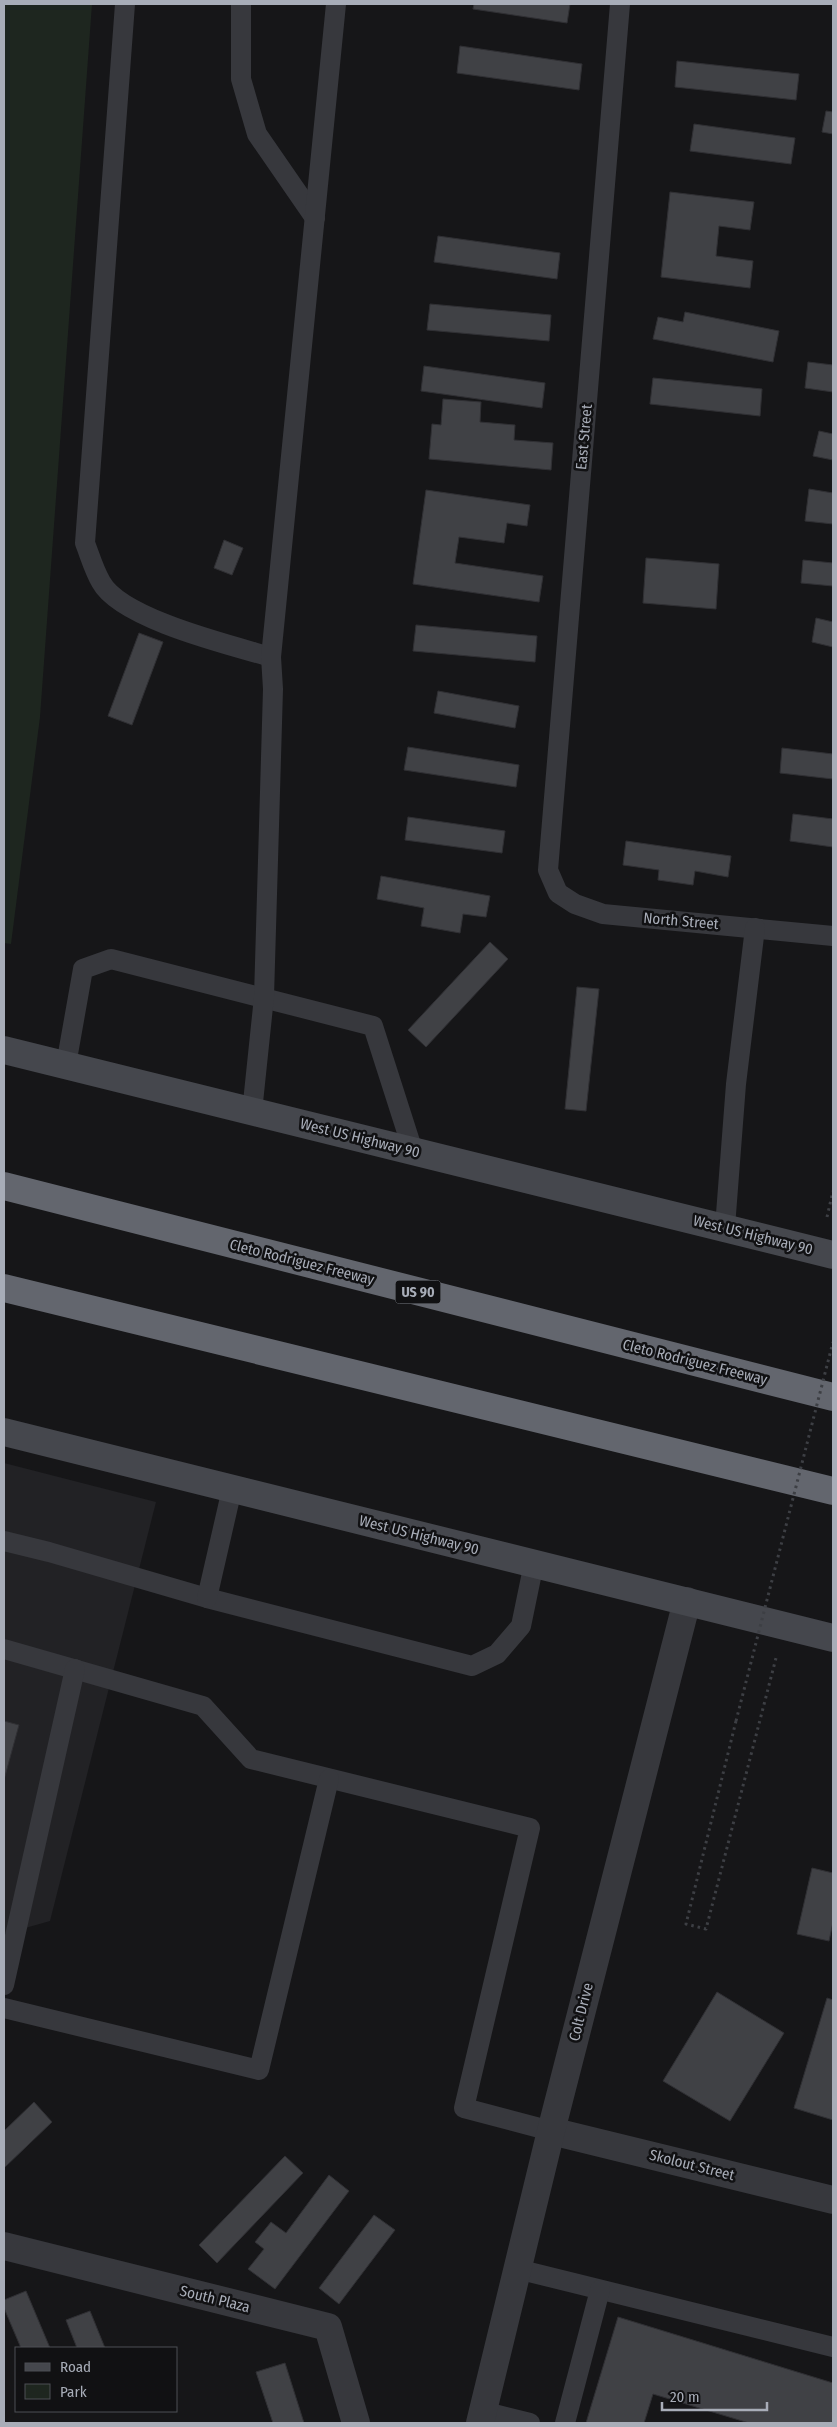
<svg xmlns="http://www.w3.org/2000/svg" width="837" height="2427" font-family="'Fira Sans Condensed',sans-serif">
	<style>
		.built { fill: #222225 }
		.green { fill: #1e261f }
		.building { fill: #404145; stroke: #303034 }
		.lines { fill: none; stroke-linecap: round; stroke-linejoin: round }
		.path { stroke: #3d3f44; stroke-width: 3; stroke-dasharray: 2.5 4; stroke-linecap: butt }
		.lane { stroke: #37383d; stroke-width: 20 }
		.street { stroke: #37383d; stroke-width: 28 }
		.secondary { stroke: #45474d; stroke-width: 28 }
		.highway { stroke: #63666e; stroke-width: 28 }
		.path-bridge { stroke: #3d3f44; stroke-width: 3; stroke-dasharray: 2.5 4; stroke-linecap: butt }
		.labels { text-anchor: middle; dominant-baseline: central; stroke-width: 5; stroke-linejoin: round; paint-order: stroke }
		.shield { fill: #111113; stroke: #7b7e86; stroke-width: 1 }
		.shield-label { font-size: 14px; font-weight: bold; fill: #a8adb8 }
		.street-label { font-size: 15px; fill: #a8adb8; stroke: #111113 }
	</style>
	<rect width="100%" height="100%" fill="#161618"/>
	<path class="built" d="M4 1463 156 1502 50 1921 4 1934Z"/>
	<path class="green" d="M4 4H92L40 717 11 944 4 943Z"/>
	<g class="building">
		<path d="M474 4H570L567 23 473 9Z"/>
		<path d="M460 46 582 64 579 90 457 73Z"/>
		<path d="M677 61 799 74 796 100 675 87Z"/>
		<path d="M826 111 833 112V134L822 132Z"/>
		<path d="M694 124 795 138 791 164 690 151Z"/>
		<path d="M670 192 754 202 750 230 719 226 716 256 753 261 750 288 661 277Z"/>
		<path d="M438 236 560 253 557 279 434 262Z"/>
		<path d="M430 304 551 315 549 341 427 330Z"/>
		<path d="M685 312 779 331 773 362 653 339 658 317 683 322Z"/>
		<path d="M808 362 833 365V392L805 388Z"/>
		<path d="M424 366 545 383 542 408 421 391Z"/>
		<path d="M653 378 762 389 760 416 650 404Z"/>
		<path d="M443 399 481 402 480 422 515 425 514 440 553 443 551 470 429 459 432 424 441 425Z"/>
		<path d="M819 431 833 434V460L813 456Z"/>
		<path d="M809 489 833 493V524L805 521Z"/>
		<path d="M426 490 530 505 527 526 507 523 504 543 459 537 455 563 543 576 539 602 413 584Z"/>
		<path d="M224 540 243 548 232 575 214 568Z"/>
		<path d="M646 558 719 564 716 609 643 603Z"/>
		<path d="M803 560 833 563V586L801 583Z"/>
		<path d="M816 618 833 622V647L812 642Z"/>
		<path d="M416 625 537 636 535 662 413 651Z"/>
		<path d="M139 633 163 642 132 725 108 716Z"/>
		<path d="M438 691 519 706 515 728 434 713Z"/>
		<path d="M408 747 519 765 516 787 404 770Z"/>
		<path d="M782 748 833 754V779L780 773Z"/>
		<path d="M793 814 833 819V862V847L790 841Z"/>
		<path d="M408 817 505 831 502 853 405 840Z"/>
		<path d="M626 841 731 856 728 877 695 871 693 885 658 880 659 870 623 865Z"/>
		<path d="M381 876 490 896 486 917 463 914 460 933 421 926 424 908 377 899Z"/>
		<path d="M490 942 508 959 426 1047 408 1030Z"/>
		<path d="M577 987 599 989 586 1111 565 1109Z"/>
		<path d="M4 1721 19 1725 4 1780Z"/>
		<path d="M812 1868 833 1873V1922L829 1941 797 1934Z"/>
		<path d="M717 1992 784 2033 730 2121 663 2081Z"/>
		<path d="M827 1998 833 2000V2120L794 2108Z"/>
		<path d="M34 2102 52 2122 4 2168V2131Z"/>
		<path d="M285 2156 303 2173 217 2263 199 2245Z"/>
		<path d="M329 2175 349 2191 275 2289 248 2269 264 2249 255 2242 271 2222 286 2233Z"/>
		<path d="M374 2215 395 2230 339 2304 319 2288Z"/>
		<path d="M26 2291 50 2348H21L4 2308V2300Z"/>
		<path d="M90 2311 105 2348H77L66 2320Z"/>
		<path d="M618 2317 833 2383V2423H749L653 2394 644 2423H586Z"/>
		<path d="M285 2363 304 2423H273L256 2372Z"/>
	</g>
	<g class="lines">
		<g class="path">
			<path d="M827 1217 833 1191"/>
			<path d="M736 1721 686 1924 706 1929 776 1658"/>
		</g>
		<g class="lane">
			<path d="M125 4 85 543C90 556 94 570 101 582 121 619 230 645 271 657"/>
			<path d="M241 4V79L257 134 315 218"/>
			<path d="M620 4 548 870 558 893 575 904 603 914 833 936"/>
			<path d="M66 1065 83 969 111 959 373 1026 413 1151"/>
			<path d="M252 1112 264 997 273 689 271 657 336 4"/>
			<path d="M725 1227 736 1084 755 928"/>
			<path d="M4 1541 49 1552 207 1598 472 1666 497 1654 521 1626 534 1563"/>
			<path d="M207 1598 232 1489"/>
			<path d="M4 1649 203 1706 251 1759 530 1828 464 2108 551 2131"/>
			<path d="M4 1985 75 1669"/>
			<path d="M4 2008 259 2070 329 1779"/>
			<path d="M517 2269 833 2347"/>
			<path d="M482 2411 530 2423"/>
			<path d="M565 2423 600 2290"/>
		</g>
		<g class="street">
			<path d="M551 2131 833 2200"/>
			<path d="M4 2246 328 2327 356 2423"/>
			<path d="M480 2423 551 2131 687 1601"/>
		</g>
		<g class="secondary">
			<path d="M4 1050 833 1255"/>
			<path d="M4 1432 833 1638"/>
		</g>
		<g class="highway">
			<path d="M4 1186 833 1397"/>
			<path d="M4 1288 833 1491"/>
		</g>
		<path class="path-bridge" d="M736 1721 833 1342"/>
	</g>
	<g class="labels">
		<rect class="shield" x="395.5" y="1280.5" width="45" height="23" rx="4"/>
		<g class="shield-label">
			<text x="418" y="1292">US 90</text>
		</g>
		<g class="street-label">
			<text transform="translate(584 437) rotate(-85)">East Street</text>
			<text transform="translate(681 921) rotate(5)">North Street</text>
			<text transform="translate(360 1138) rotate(14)">West US Highway 90</text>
			<text transform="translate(753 1235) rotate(14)">West US Highway 90</text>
			<text transform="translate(302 1262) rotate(14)">Cleto Rodriguez Freeway</text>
			<text transform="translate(695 1362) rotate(14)">Cleto Rodriguez Freeway</text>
			<text transform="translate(419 1535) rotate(14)">West US Highway 90</text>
			<text transform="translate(581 2012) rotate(-76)">Colt Drive</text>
			<text transform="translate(692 2165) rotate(14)">Skolout Street</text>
			<text transform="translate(215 2299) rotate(14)">South Plaza</text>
		</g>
	</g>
	<rect width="837" height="2427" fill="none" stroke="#a8adb8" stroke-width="10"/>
	<rect x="15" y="2347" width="162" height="65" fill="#111113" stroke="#4d4f55"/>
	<rect x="25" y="2363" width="25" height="8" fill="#45474d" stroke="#4d4f55"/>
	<text x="60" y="2372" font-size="15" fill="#a8adb8">Road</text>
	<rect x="25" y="2384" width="25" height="15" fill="#1e261f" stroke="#4d4f55"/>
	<text x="60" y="2397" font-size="15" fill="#a8adb8">Park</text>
	<path d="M662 2402v8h105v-8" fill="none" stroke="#a8adb8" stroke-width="2.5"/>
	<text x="670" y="2402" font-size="15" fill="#a8adb8" stroke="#111113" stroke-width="4" paint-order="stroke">20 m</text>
</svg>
